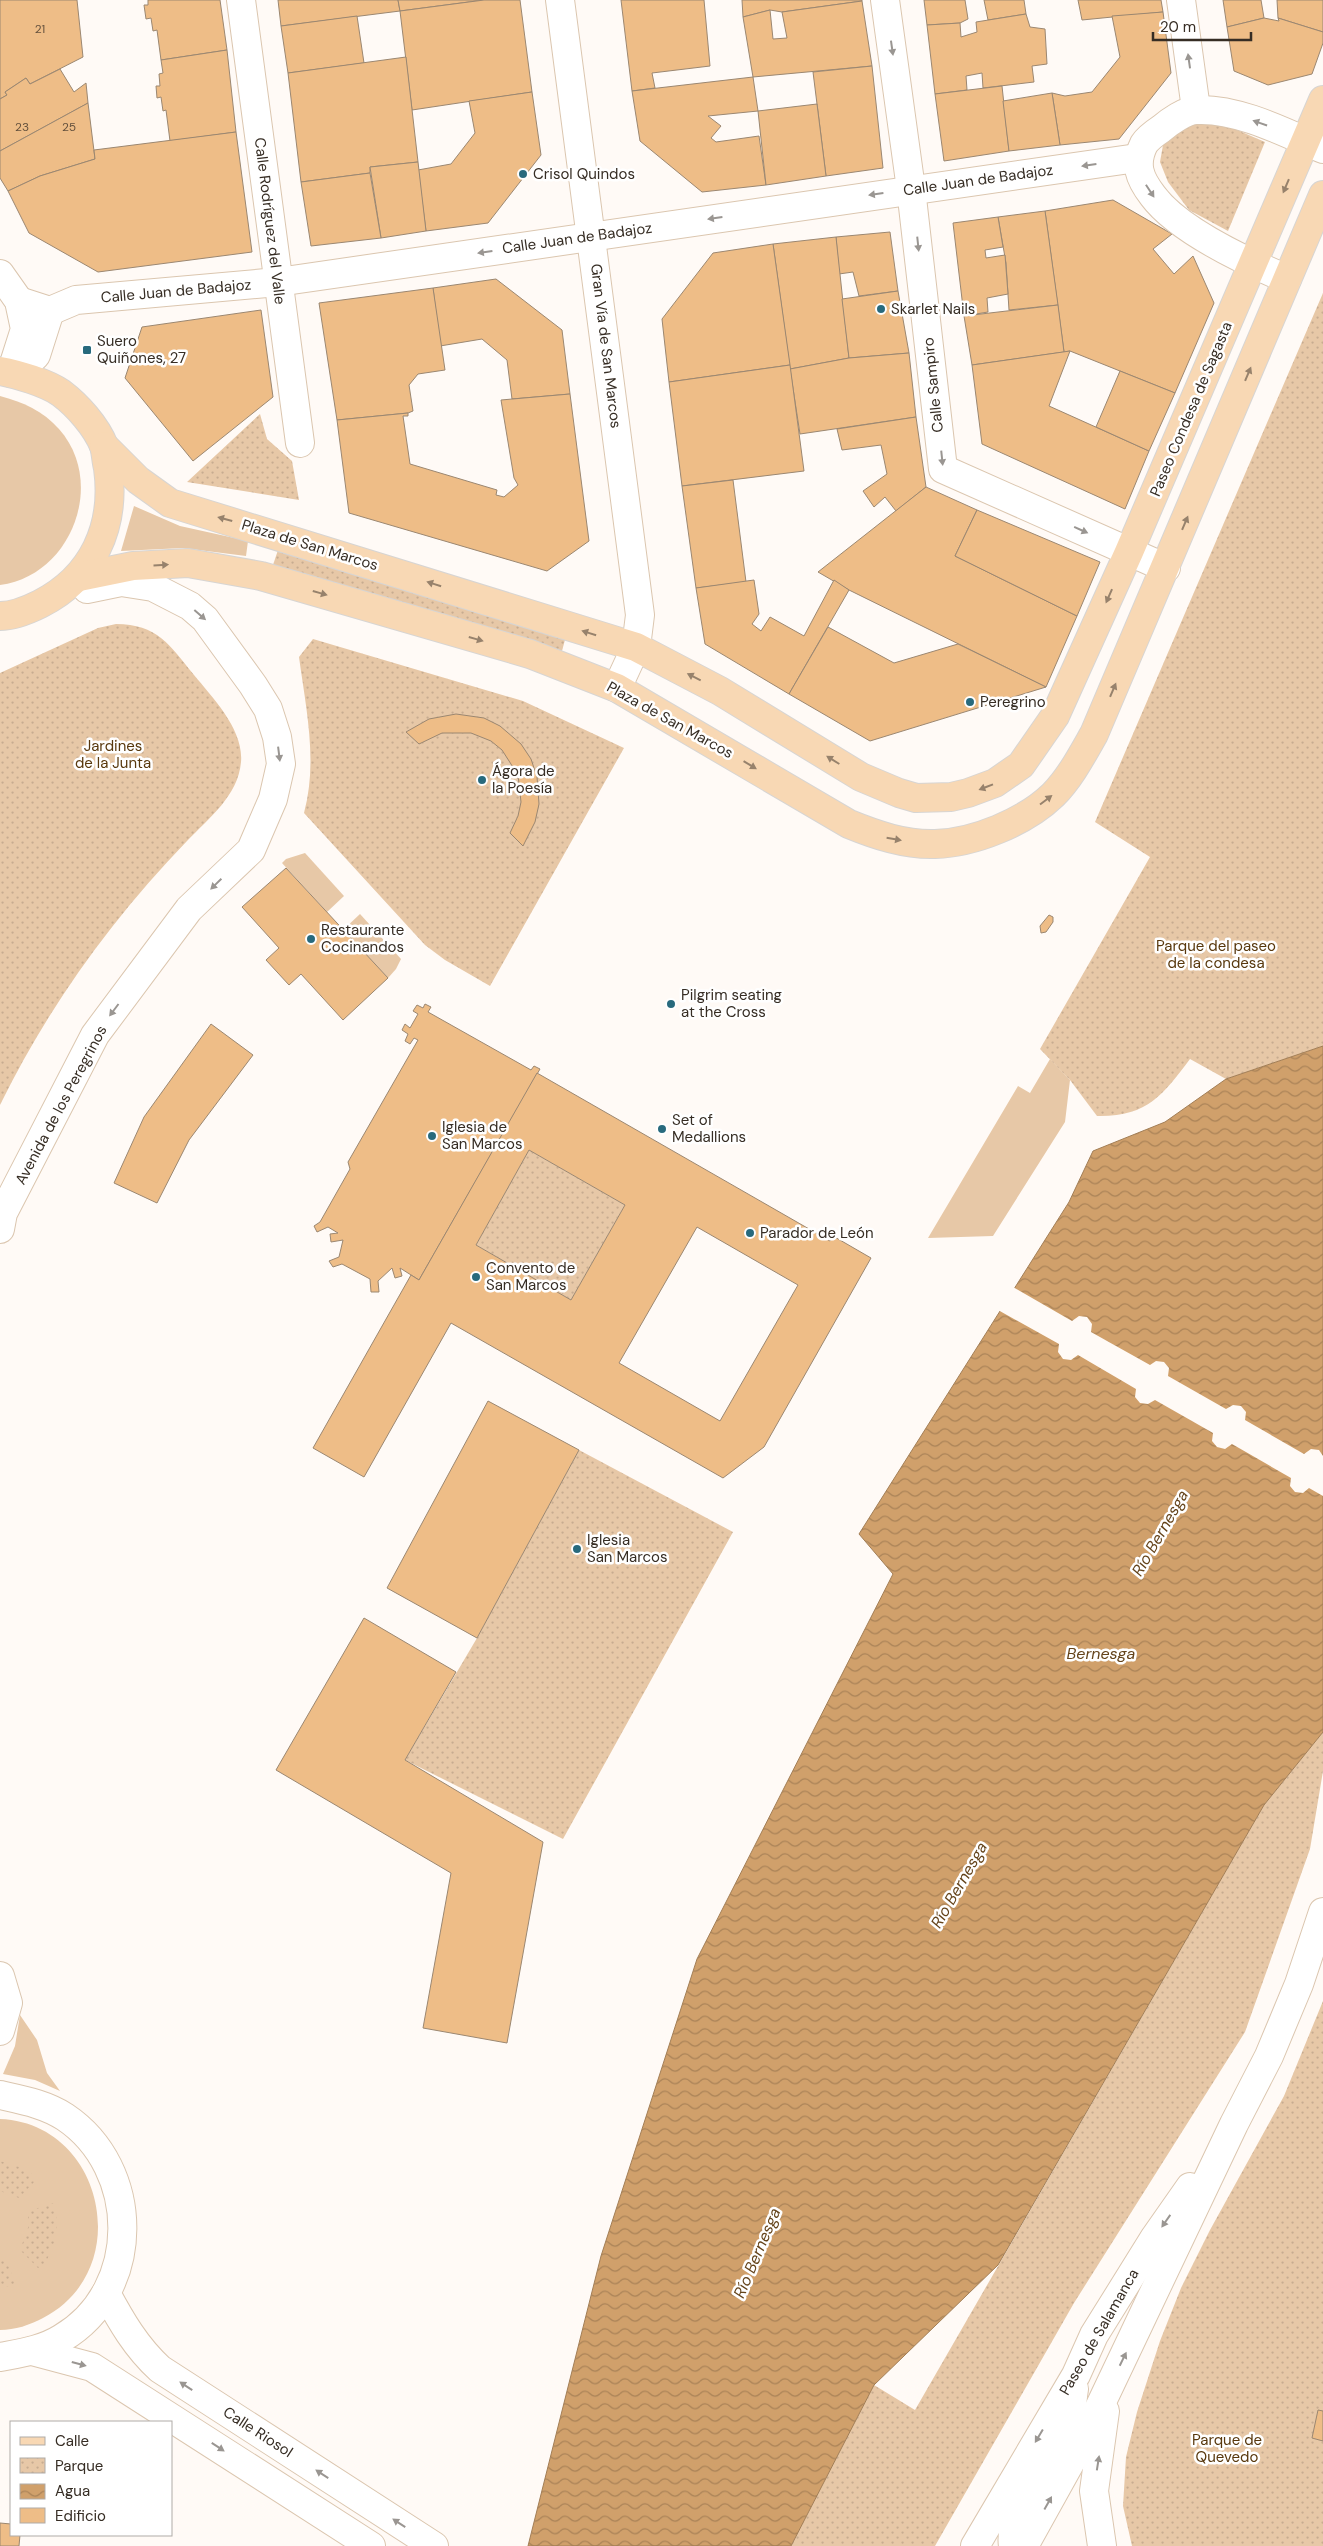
<svg xmlns="http://www.w3.org/2000/svg" width="1323" height="2546" font-family="'DM Sans',sans-serif">
	<style>
		.grass { fill: #e7c8a7 }
		.park { fill: url(#park-dots) }
		.water { fill: url(#water-waves); stroke: #a27e56 }
		.pier { fill: #fffaf6 }
		.building { fill: #eebd87; stroke: #9b8771; fill-rule: evenodd }
		.lines { fill: none; stroke-linecap: round; stroke-linejoin: round }
		.street-casing { stroke: #dbc6af; stroke-width: 30 }
		.secondary-casing { stroke: #dbc6af; stroke-width: 30 }
		.primary-casing { stroke: #d7d5d3; stroke-width: 30 }
		.street { stroke: #fff; stroke-width: 28 }
		.secondary { stroke: #fff; stroke-width: 28 }
		.primary { stroke: #f8d8b4; stroke-width: 28 }
		.oneway { fill: #9a9692 }
		.oneway2 { fill: #97826c }
		.poi-dot { fill: #286a7d; stroke: #fff; stroke-width: 2 }
		.labels { text-anchor: middle; dominant-baseline: central; stroke-width: 5; stroke-linejoin: round; paint-order: stroke }
		.number-label { font-size: 12px; fill: #64513d }
		.poi-label { font-size: 15px; fill: #362d24; stroke: #fff; text-anchor: start }
		.street-label { font-size: 15px; fill: #362d24; stroke: #fff }
		.park-label { font-size: 15px; fill: #58380d; stroke: #fff }
		.water-label { font-size: 16px; font-style: italic; fill: #65441b; stroke: #fff }
	</style>
	<defs>
		<pattern id="park-dots" width="8" height="8" patternUnits="userSpaceOnUse" patternTransform="scale(1.25)"><rect width="8" height="8" fill="#e7c8a7"/><path d="M2 2h.1M6 6h.1" fill="none" stroke="#c7ac90" stroke-width="1.8" stroke-linecap="round"/></pattern>
		<pattern id="water-waves" width="16" height="10" patternUnits="userSpaceOnUse" patternTransform="scale(1.25)"><rect width="16" height="10" fill="#d0a06b"/><path d="M0 5q4-4 8 0t8 0" fill="none" stroke="#aa8358"/></pattern>
	</defs>
	<rect width="100%" height="100%" fill="#fffaf6"/>
	<g class="grass">
		<path d="M0 396C23 402 43 411 59 429 107 483 71 576 0 585Z"/>
		<path d="M134 506 180 526 248 541 246 556 183 548 121 551Z"/>
		<path d="M305 853 344 896 327 912 282 863 286 859Z"/>
		<path d="M360 914 401 959 396 969 388 978 343 930Z"/>
		<path d="M1050 1059 1070 1080 1065 1122 993 1236 928 1238 1018 1086 1030 1093Z"/>
		<path d="M20 2015 37 2040 47 2073 60 2091 35 2080 3 2074 15 2046Z"/>
		<path d="M0 2119C104 2123 136 2270 43 2318 30 2325 15 2330 0 2330Z"/>
	</g>
	<g class="park">
		<path d="M1207 117 1265 142 1228 231 1189 210 1168 182 1160 162 1163 145 1174 133Z"/>
		<path d="M1323 293V1046L1226 1079 1190 1059C1163 1095 1147 1117 1097 1116L1070 1080 1040 1049 1150 857 1095 822Z"/>
		<path d="M260 414 267 439 292 461 299 500 187 482Z"/>
		<path d="M278 550 566 636 562 651 273 565Z"/>
		<path d="M116 624C157 624 170 645 194 675 213 698 244 730 241 762 238 796 209 818 187 841 111 920 48 1007 0 1105V673L98 628Z"/>
		<path d="M313 639 523 701 624 748 490 986 445 960 425 945 304 813C318 761 306 709 299 657Z"/>
		<path d="M529 1150 625 1205 571 1300 476 1245Z"/>
		<path d="M579 1450 733 1532 563 1839 405 1760 477 1638Z"/>
		<path d="M1323 1732V1771L1310 1849 1245 2032 1074 2303 935 2546H791L874 2385 915 2410 1264 1805Z"/>
		<path d="M1323 2001V2546H1132L1123 2506 1126 2457 1137 2412 1160 2341 1181 2288 1210 2230 1284 2096Z"/>
		<path d="M0 2161 26 2169 36 2177V2180L19 2198 0 2191Z"/>
		<path d="M51 2203 54 2204C60 2228 56 2248 42 2267L38 2268 20 2250 28 2228V2212Z"/>
		<path d="M3 2258 6 2260 15 2282 14 2285 0 2288V2259Z"/>
	</g>
	<path class="water" d="M1323 1046V1732L1264 1805 998 2265 874 2385 791 2546H528L601 2256 697 1959 893 1574 859 1534 1069 1202 1093 1151 1165 1122 1226 1079Z"/>
	<path class="pier" d="M1013 1287 1072 1321 1079 1316 1087 1317 1092 1324 1091 1332 1150 1365 1156 1361 1164 1362 1169 1368 1168 1376 1226 1409 1233 1405 1241 1406 1246 1412 1245 1420 1304 1454 1311 1449 1319 1450 1323 1456V1496L1309 1488 1303 1493 1295 1492 1290 1486 1291 1478 1232 1444 1225 1449 1217 1447 1212 1441 1213 1433 1155 1400 1148 1404 1140 1403 1135 1397 1136 1389 1078 1355 1071 1360 1063 1359 1058 1352 1059 1344 998 1310Z"/>
	<g class="building">
		<path d="M0 0H77L83 57 30 84 26 78 5 92 7 95 0 99Z"/>
		<path d="M148 0H220L227 50 161 60 157 30 153 31 151 18 146 19 144 5H148Z"/>
		<path d="M278 0H398L400 11 281 26Z"/>
		<path d="M398 0H484L400 11Z"/>
		<path d="M484 0H520L532 92 412 110 400 11Z"/>
		<path d="M621 0H704L710 66 652 73 655 88 632 91Z"/>
		<path d="M742 0H862V1L782 12 770 10 743 17Z"/>
		<path d="M924 0H965L968 19 960 23 927 25Z"/>
		<path d="M984 0H1024L1026 14 988 20Z"/>
		<path d="M1078 0H1161L1163 12 1082 20Z"/>
		<path d="M1223 0H1261L1264 18 1227 27Z"/>
		<path d="M1277 0H1323V32L1278 18Z"/>
		<path d="M862 1 872 66 753 77 743 17 770 10 773 39 787 38 782 12Z"/>
		<path d="M1163 12 1171 73 1119 139 1060 145 1052 93 1065 96 1092 92 1120 57 1112 16Z"/>
		<path d="M1026 14 1030 27 1045 29 1047 64 1032 66 1034 82 983 88 982 73 966 76 967 90 935 94 927 25 960 23 961 37 977 32 976 22Z"/>
		<path d="M357 16 364 63 288 73 281 26Z"/>
		<path d="M1264 18 1279 21 1278 18 1323 32V43L1312 74 1268 85 1234 71 1227 27Z"/>
		<path d="M227 50 236 132 170 141 166 110 163 111 161 97 157 98 156 86H160L159 74 163 73 161 60Z"/>
		<path d="M406 57 418 162 370 167V173L301 182 288 73Z"/>
		<path d="M872 66 883 168 826 176 813 72Z"/>
		<path d="M60 69 74 92 86 83 88 103 0 151V99L7 95 5 92 26 78 30 84Z"/>
		<path d="M753 77 758 111 708 116 721 126 711 138 716 142 759 136 766 185 702 192 640 141 632 91Z"/>
		<path d="M1002 86 1009 151 944 161 935 94Z"/>
		<path d="M532 92 541 155 488 223 426 231 418 170 451 164 475 133 469 101Z"/>
		<path d="M1052 93 1060 145 1009 151 1003 101Z"/>
		<path d="M88 103 95 159 40 176 8 191 0 178V151Z"/>
		<path d="M817 104 826 176 766 185 758 111Z"/>
		<path d="M236 132 252 252 98 272 29 233 8 191 40 176 95 159 94 150Z"/>
		<path d="M418 162 426 231 381 238 370 167Z"/>
		<path d="M370 173 381 238 311 246 301 182Z"/>
		<path d="M1113 200 1172 234 1153 249 1174 274 1193 256 1214 303 1175 393 1070 351 1064 352 1045 211Z"/>
		<path d="M1045 211 1058 305 1009 310 1006 263 998 217Z"/>
		<path d="M998 217 1003 247 985 250 986 258 1005 255 1008 294 987 298 988 312 964 316 953 223Z"/>
		<path d="M890 232 898 291 859 296 853 272 839 274 836 237Z"/>
		<path d="M836 237 849 358 790 369 773 244Z"/>
		<path d="M773 244 790 365 669 382 662 319 713 253Z"/>
		<path d="M496 279 562 330 570 394 512 399 507 360 482 339 440 346 433 288Z"/>
		<path d="M433 288 445 370 418 374 409 385 413 411 408 413 337 420 319 303Z"/>
		<path d="M898 291 909 353 849 358 842 299Z"/>
		<path d="M1058 305 1064 352 972 365 964 316Z"/>
		<path d="M261 310 273 397 193 461 125 378 142 327Z"/>
		<path d="M1070 351 1049 406 1149 451 1125 509 982 444 972 365Z"/>
		<path d="M909 353 916 417 800 434 790 369 849 358Z"/>
		<path d="M790 365 804 471 682 486 669 382Z"/>
		<path d="M1120 371 1175 393 1149 451 1096 427Z"/>
		<path d="M570 394 589 541 547 571 349 513 337 420 408 413V416H403L410 464 497 490 496 495 504 497 518 485 514 478 501 400Z"/>
		<path d="M916 417 926 487 896 511 885 497 874 507 863 491 887 474 881 445 842 450 837 429Z"/>
		<path d="M733 480 746 582 696 588 682 486Z"/>
		<path d="M926 487 977 510 955 556 1077 616 1046 687 849 590 818 572Z"/>
		<path d="M977 510 1100 562 1077 616 955 556Z"/>
		<path d="M754 580 759 614 752 624 761 631 770 617 804 636 834 580 849 590 789 694 705 644 696 588Z"/>
		<path d="M828 627 894 663 958 644 1046 687 870 741 789 694Z"/>
		<path d="M456 714 484 718 500 726 521 744 531 759 537 777 539 804 535 822 523 846 510 833 518 816 521 802 518 775 502 750 491 741 471 733H442L419 744 406 732 429 719Z"/>
		<path d="M286 868 388 978 343 1020 301 974 289 985 266 960 279 948 242 907Z"/>
		<path d="M1049 915 1053 917V922L1046 932 1041 933 1040 926Z"/>
		<path d="M425 1004 431 1007 428 1012 531 1070 534 1066 540 1069 419 1280 400 1268 402 1276 395 1278 392 1268 378 1281 379 1292H371L370 1279 342 1264 333 1267 329 1261 339 1257 343 1240 331 1242 330 1234 338 1233 328 1227 317 1232 314 1226 320 1222 350 1169 348 1162 418 1040 414 1038 410 1044 405 1041 408 1034 402 1030 405 1024 410 1028 418 1014 413 1011 417 1005 423 1008Z"/>
		<path d="M211 1024 253 1055 189 1140 157 1203 114 1183 144 1117Z"/>
		<path d="M537 1073 830 1241 833 1236 871 1258 764 1447 723 1478 451 1323 364 1477 313 1448 411 1275 419 1280ZM529 1150 625 1205 571 1300 476 1245ZM697 1227 798 1285 720 1421 619 1363Z"/>
		<path d="M488 1401 579 1450 477 1638 387 1588Z"/>
		<path d="M364 1618 456 1672 405 1760 543 1842 507 2043 423 2028 451 1873 276 1770Z"/>
		<path d="M1318 2410 1323 2411V2441L1312 2438Z"/>
		<path d="M0 2523 11 2524V2535H20L19 2546H0Z"/>
	</g>
	<g class="lines">
		<defs>
			<g id="street">
				<path d="M241 0 300 443"/>
				<path d="M885 0 911 189 943 469 1166 568"/>
				<path d="M1181 0 1196 109"/>
				<path d="M1287 279C1247 262 1179 231 1153 196 1139 178 1134 164 1144 144 1148 138 1155 133 1161 129 1169 122 1186 110 1197 110 1238 108 1286 133 1323 149"/>
				<path d="M19 301 50 311 76 300 278 282 1137 158"/>
				<path d="M16 374 36 355 50 311"/>
				<path d="M0 1229 3 1213 95 1035 189 909 251 850 273 799 281 764 277 737 268 709 253 685 205 619 190 606 153 587 121 582 87 589"/>
				<path d="M0 1976 8 2003 0 2031"/>
				<path d="M975 2546 1076 2375 1094 2335 1155 2237 1190 2187"/>
				<path d="M1013 2546C1007 2507 1055 2465 1068 2427 1072 2416 1072 2401 1074 2389"/>
				<path d="M1024 2546 1089 2429 1234 2124 1269 2056 1299 1984 1323 1912"/>
				<path d="M1102 2546 1094 2491 1105 2411"/>
			</g>
			<g id="secondary">
				<path d="M560 0 640 615 636 647 617 688"/>
				<path d="M0 274 19 301 25 329 11 373"/>
				<path d="M0 2095C22 2100 45 2104 65 2117 141 2168 143 2290 62 2338 43 2350 21 2353 0 2357"/>
				<path d="M106 2293C121 2321 136 2347 160 2369L434 2546"/>
				<path d="M32 2351 92 2367 371 2546"/>
			</g>
			<g id="primary">
				<path d="M0 371C17 374 47 383 61 393 77 405 96 426 104 446 106 452 106 461 108 468 116 527 93 577 40 604 28 610 13 616 0 616"/>
				<path d="M104 446 138 480 170 503 636 647 720 691 861 777 899 793 916 798 951 797 968 793 995 783 1021 765 1055 716 1129 552 1323 100"/>
				<path d="M79 577 133 566 188 563 261 576 530 654 617 688 849 824C876 835 905 845 935 844 974 843 1025 822 1053 795 1070 778 1082 755 1094 734L1323 195"/>
			</g>
		</defs>
		<use href="#street" class="street-casing"/>
		<use href="#secondary" class="secondary-casing"/>
		<use href="#primary" class="primary-casing"/>
		<use href="#street" class="street"/>
		<use href="#secondary" class="secondary"/>
		<use href="#primary" class="primary"/>
	</g>
	<defs><path id="oneway-solid" d="M-6-.8H1V-3.2L6.5 0L1 3.2V.8H-6Z" transform="scale(1.25)"/></defs>
	<g class="oneway">
		<use href="#oneway-solid" transform="translate(892 48) rotate(82)"/>
		<use href="#oneway-solid" transform="translate(1189 61) rotate(-98)"/>
		<use href="#oneway-solid" transform="translate(1260 123) rotate(-161)"/>
		<use href="#oneway-solid" transform="translate(1089 165) rotate(172)"/>
		<use href="#oneway-solid" transform="translate(1150 191) rotate(57)"/>
		<use href="#oneway-solid" transform="translate(876 194) rotate(172)"/>
		<use href="#oneway-solid" transform="translate(715 218) rotate(172)"/>
		<use href="#oneway-solid" transform="translate(918 244) rotate(84)"/>
		<use href="#oneway-solid" transform="translate(485 252) rotate(172)"/>
		<use href="#oneway-solid" transform="translate(942 458) rotate(84)"/>
		<use href="#oneway-solid" transform="translate(1081 530) rotate(24)"/>
		<use href="#oneway-solid" transform="translate(200 615) rotate(41)"/>
		<use href="#oneway-solid" transform="translate(279 754) rotate(83)"/>
		<use href="#oneway-solid" transform="translate(216 884) rotate(136)"/>
		<use href="#oneway-solid" transform="translate(114 1010) rotate(127)"/>
		<use href="#oneway-solid" transform="translate(1166 2221) rotate(125)"/>
		<use href="#oneway-solid" transform="translate(1123 2359) rotate(-64)"/>
		<use href="#oneway-solid" transform="translate(79 2364) rotate(15)"/>
		<use href="#oneway-solid" transform="translate(186 2386) rotate(-147)"/>
		<use href="#oneway-solid" transform="translate(1039 2436) rotate(121)"/>
		<use href="#oneway-solid" transform="translate(218 2447) rotate(33)"/>
		<use href="#oneway-solid" transform="translate(1098 2463) rotate(-81)"/>
		<use href="#oneway-solid" transform="translate(322 2474) rotate(-147)"/>
		<use href="#oneway-solid" transform="translate(1048 2503) rotate(-61)"/>
		<use href="#oneway-solid" transform="translate(399 2523) rotate(-147)"/>
	</g>
	<g class="oneway2">
		<use href="#oneway-solid" transform="translate(1286 186) rotate(113)"/>
		<use href="#oneway-solid" transform="translate(1248 374) rotate(-67)"/>
		<use href="#oneway-solid" transform="translate(225 519) rotate(-165)"/>
		<use href="#oneway-solid" transform="translate(1185 523) rotate(-67)"/>
		<use href="#oneway-solid" transform="translate(161 565) rotate(-3)"/>
		<use href="#oneway-solid" transform="translate(434 584) rotate(-162)"/>
		<use href="#oneway-solid" transform="translate(320 593) rotate(16)"/>
		<use href="#oneway-solid" transform="translate(1109 596) rotate(114)"/>
		<use href="#oneway-solid" transform="translate(589 633) rotate(-162)"/>
		<use href="#oneway-solid" transform="translate(476 639) rotate(16)"/>
		<use href="#oneway-solid" transform="translate(694 677) rotate(-153)"/>
		<use href="#oneway-solid" transform="translate(1113 690) rotate(-67)"/>
		<use href="#oneway-solid" transform="translate(833 760) rotate(-148)"/>
		<use href="#oneway-solid" transform="translate(750 765) rotate(31)"/>
		<use href="#oneway-solid" transform="translate(986 787) rotate(159)"/>
		<use href="#oneway-solid" transform="translate(1046 800) rotate(-37)"/>
		<use href="#oneway-solid" transform="translate(894 839) rotate(10)"/>
	</g>
	<g class="poi-dot">
		<circle cx="523" cy="174" r="5"/>
		<circle cx="881" cy="309" r="5"/>
		<rect x="82" y="345" width="10" height="10" rx="2.5"/>
		<circle cx="970" cy="702" r="5"/>
		<circle cx="482" cy="780" r="5"/>
		<circle cx="311" cy="939" r="5"/>
		<circle cx="671" cy="1004" r="5"/>
		<circle cx="662" cy="1129" r="5"/>
		<circle cx="432" cy="1136" r="5"/>
		<circle cx="750" cy="1233" r="5"/>
		<circle cx="476" cy="1277" r="5"/>
		<circle cx="577" cy="1549" r="5"/>
	</g>
	<g class="labels">
		<g class="number-label">
			<text x="40" y="29">21</text>
			<text x="22" y="127">23</text>
			<text x="69" y="127">25</text>
		</g>
		<g class="poi-label">
			<text x="533" y="174">Crisol Quindos</text>
			<text x="891" y="309">Skarlet Nails</text>
			<text x="97" y="341">Suero<tspan x="97" dy="17">Quiñones, 27</tspan></text>
			<text x="980" y="702">Peregrino</text>
			<text x="492" y="771">Ágora de<tspan x="492" dy="17">la Poesía</tspan></text>
			<text x="321" y="930">Restaurante<tspan x="321" dy="17">Cocinandos</tspan></text>
			<text x="681" y="995">Pilgrim seating<tspan x="681" dy="17">at the Cross</tspan></text>
			<text x="672" y="1120">Set of<tspan x="672" dy="17">Medallions</tspan></text>
			<text x="442" y="1127">Iglesia de<tspan x="442" dy="17">San Marcos</tspan></text>
			<text x="760" y="1233">Parador de León</text>
			<text x="486" y="1268">Convento de<tspan x="486" dy="17">San Marcos</tspan></text>
			<text x="587" y="1540">Iglesia<tspan x="587" dy="17">San Marcos</tspan></text>
		</g>
		<g class="street-label">
			<text transform="translate(978 180) rotate(-8)">Calle Juan de Badajoz</text>
			<text transform="translate(270 221) rotate(83)">Calle Rodríguez del Valle</text>
			<text transform="translate(577 238) rotate(-8)">Calle Juan de Badajoz</text>
			<text transform="translate(176 291) rotate(-5)">Calle Juan de Badajoz</text>
			<text transform="translate(606 346) rotate(83)">Gran Vía de San Marcos</text>
			<text transform="translate(933 385) rotate(-96)">Calle Sampiro</text>
			<text transform="translate(1191 409) rotate(-67)">Paseo Condesa de Sagasta</text>
			<text transform="translate(310 545) rotate(17)">Plaza de San Marcos</text>
			<text transform="translate(670 720) rotate(29)">Plaza de San Marcos</text>
			<text transform="translate(61 1105) rotate(-62)">Avenida de los Peregrinos</text>
			<text transform="translate(1099 2332) rotate(-60)">Paseo de Salamanca</text>
			<text transform="translate(258 2432) rotate(33)">Calle Riosol</text>
		</g>
		<g class="park-label">
			<text x="113" y="746">Jardines<tspan x="113" dy="17">de la Junta</tspan></text>
			<text x="1216" y="946">Parque del paseo<tspan x="1216" dy="17">de la condesa</tspan></text>
			<text x="1227" y="2440">Parque de<tspan x="1227" dy="17">Quevedo</tspan></text>
		</g>
		<g class="water-label">
			<text transform="translate(1160 1533) rotate(-60)">Río Bernesga</text>
			<text x="1101" y="1653">Bernesga</text>
			<text transform="translate(959 1885) rotate(-60)">Río Bernesga</text>
			<text transform="translate(757 2253) rotate(-67)">Río Bernesga</text>
		</g>
	</g>
	<rect x="10" y="2421" width="162" height="115" fill="#ffffff" stroke="#afaba7"/>
	<rect x="20" y="2437" width="25" height="8" fill="#f8d8b4" stroke="#afaba7"/>
	<text x="55" y="2446" font-size="15" fill="#362d24">Calle</text>
	<rect x="20" y="2458" width="25" height="15" fill="url(#park-dots)" stroke="#afaba7"/>
	<text x="55" y="2471" font-size="15" fill="#362d24">Parque</text>
	<rect x="20" y="2484" width="25" height="15" fill="url(#water-waves)" stroke="#afaba7"/>
	<text x="55" y="2496" font-size="15" fill="#362d24">Agua</text>
	<rect x="20" y="2508" width="25" height="15" fill="#eebd87" stroke="#afaba7"/>
	<text x="55" y="2521" font-size="15" fill="#362d24">Edificio</text>
	<path d="M1153 32v8h98v-8" fill="none" stroke="#362d24" stroke-width="2.5"/>
	<text x="1160" y="32" font-size="15" fill="#362d24" stroke="#ffffff" stroke-width="4" paint-order="stroke">20 m</text>
</svg>
